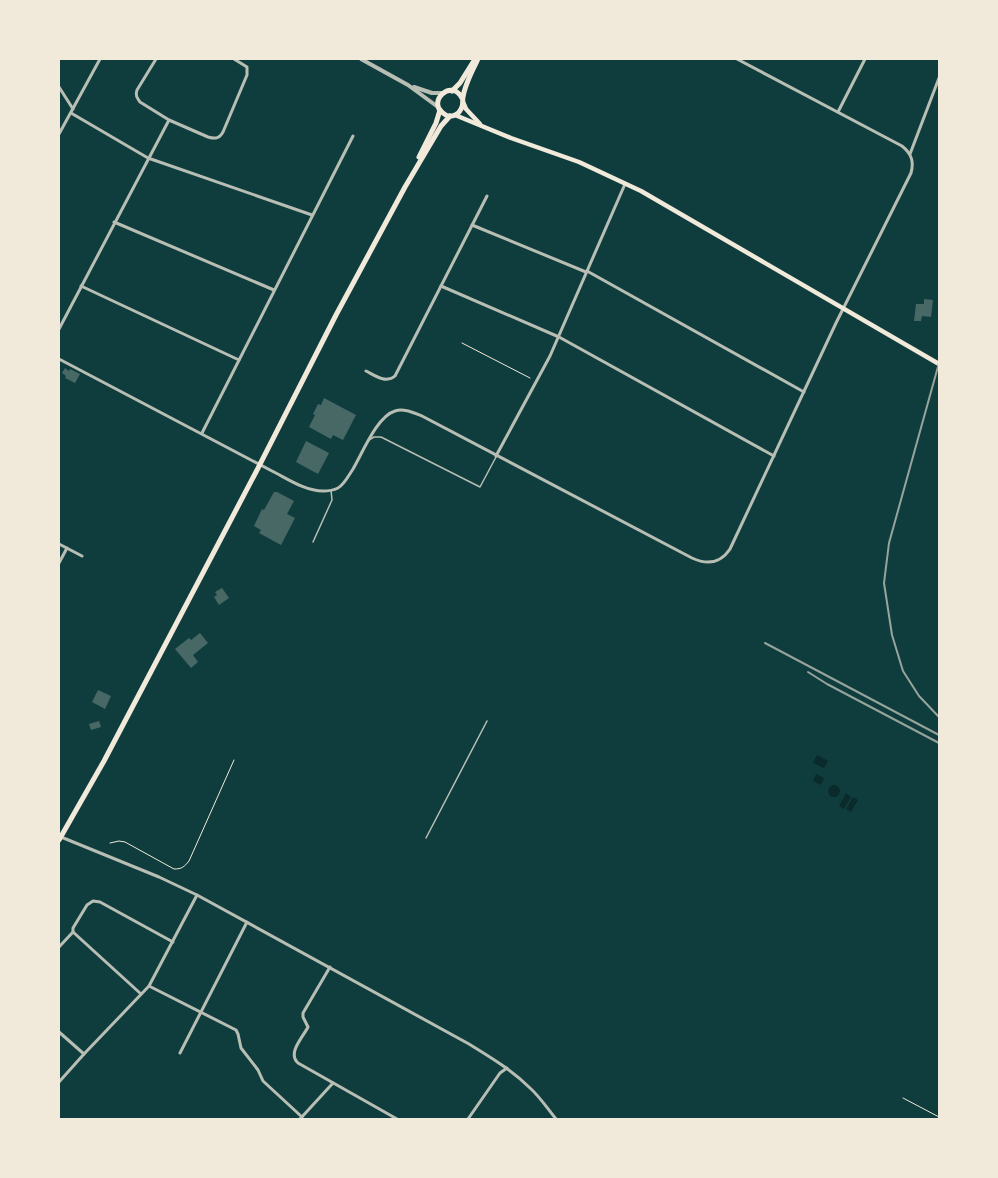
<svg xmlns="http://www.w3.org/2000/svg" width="998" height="1178" font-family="Mulish,sans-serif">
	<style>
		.water { fill: #0a2a2b }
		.building { fill: #486865 }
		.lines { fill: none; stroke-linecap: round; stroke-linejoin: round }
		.path { stroke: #f1e9da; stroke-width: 1 }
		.service { stroke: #b8beb3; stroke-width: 1.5 }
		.minor { stroke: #b8beb3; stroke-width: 3 }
		.tertiary { stroke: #b8beb3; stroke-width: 4 }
		.secondary { stroke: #f1e9da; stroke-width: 4.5 }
		.primary { stroke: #f1e9da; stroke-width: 5 }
		.rail { stroke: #97a49c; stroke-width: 2 }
	</style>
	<rect width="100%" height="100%" fill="#0f3d3e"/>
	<g class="water">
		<path d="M817 755 828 761 824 768 813 763Z"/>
		<path d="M816 774 824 778 821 785 813 781Z"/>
		<circle cx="834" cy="791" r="6"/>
		<path d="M846 793 851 797 844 809 839 806Z"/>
		<path d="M853 797 858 800 851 812 846 809Z"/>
	</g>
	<g class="building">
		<path d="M924 299 933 300 931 317 922 316 921 321H914L916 304H924Z"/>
		<path d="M65 368 69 371 70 369 80 374 75 383 65 378 66 376 62 373Z"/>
		<path d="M324 398 356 415 343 440 333 435 331 439 309 427 315 415 313 414 318 404 321 405Z"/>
		<path d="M306 441 329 453 318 474 296 462Z"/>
		<path d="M274 492H277L294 501 287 514 295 518 281 545 259 533 261 530 254 526 262 509 264 510Z"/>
		<path d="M222 588 229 598 219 605 214 597 217 595 215 592Z"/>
		<path d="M200 633 208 643 193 655 198 662 191 668 175 649 189 638 191 640Z"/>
		<path d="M98 690 111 696 105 709 92 702Z"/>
		<path d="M99 721 101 727 91 730 89 724Z"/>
	</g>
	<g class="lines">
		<g class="path">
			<path d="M462 343 530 378"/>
			<path d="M110 843 119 841 125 842 174 869C182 869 184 867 189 861L234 760"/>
			<path d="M903 1098 939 1117"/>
		</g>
		<g class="service">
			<path d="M369 440 374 437H381L480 487 496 457"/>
			<path d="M313 542 332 500 331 490"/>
			<path d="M426 838 487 721"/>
		</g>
		<g class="minor">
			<path d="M156 59 137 90C135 95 137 98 140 102L169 120 208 137C215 139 219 139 223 132L247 75V67L234 59"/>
			<path d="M59 87 73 109"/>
			<path d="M838 112 865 59"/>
			<path d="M71 113 148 158 312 215"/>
			<path d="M59 134 100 59"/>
			<path d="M910 154 939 78"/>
			<path d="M114 222 274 290"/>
			<path d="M472 225 586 272"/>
			<path d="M587 271 804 392"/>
			<path d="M81 286 239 360"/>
			<path d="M441 286 559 337 774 456"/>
			<path d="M59 329 169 120"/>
			<path d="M59 359 272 471C288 479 305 491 323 491 327 491 334 490 338 488 344 485 349 475 353 469 362 454 377 416 395 411 404 408 414 413 422 416L692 558C707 565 720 564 730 549L836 323 911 173C914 162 912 154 902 146L737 59"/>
			<path d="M366 371C374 375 386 384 395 376L487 196"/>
			<path d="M202 433 353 136"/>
			<path d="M496 456 550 356 625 184"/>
			<path d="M59 544 82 556"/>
			<path d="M59 563 67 548"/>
			<path d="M61 837 159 877 197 895 469 1044C490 1057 512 1070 530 1088 540 1097 547 1108 556 1119"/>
			<path d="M73 932 141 994"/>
			<path d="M59 947 73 932V928L87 905 93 901 100 902 173 942"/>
			<path d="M330 967 303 1013V1017L308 1027C303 1037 287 1053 298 1063L397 1119"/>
			<path d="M149 986 236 1030 238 1034 241 1048 258 1070 263 1081 302 1117"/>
			<path d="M59 1032 84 1054"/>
			<path d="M180 1053 247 922"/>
			<path d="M59 1082 84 1054 149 986 197 895"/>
			<path d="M300 1119 333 1083"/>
			<path d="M468 1119 500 1073 507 1068"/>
		</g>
		<g class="tertiary">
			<path d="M361 59 408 85 438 107"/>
			<path d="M414 87 432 93H442"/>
		</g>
		<g class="secondary">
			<path d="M463 102 466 109 480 124"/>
			<path d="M455 115 511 138 579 162 641 191 939 364"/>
		</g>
		<g class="primary">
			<path d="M452 91 460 83 475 59"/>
			<path d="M462 98C451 78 427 102 443 113 446 116 451 117 455 115 458 114 460 111 461 109 464 105 462 101 463 97 465 84 472 71 478 59"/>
			<path d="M419 157 436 123 440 110"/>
			<path d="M59 840 104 761 256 472 336 315 405 187 441 126 450 116"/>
		</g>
		<g class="rail">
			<path d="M939 363 889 543 884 583 892 635 903 671 919 696 939 717"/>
			<path d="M765 643 939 735"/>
			<path d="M808 672 827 684 939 743"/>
		</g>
	</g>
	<rect width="998" height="1178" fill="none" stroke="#f1e9da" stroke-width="120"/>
</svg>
